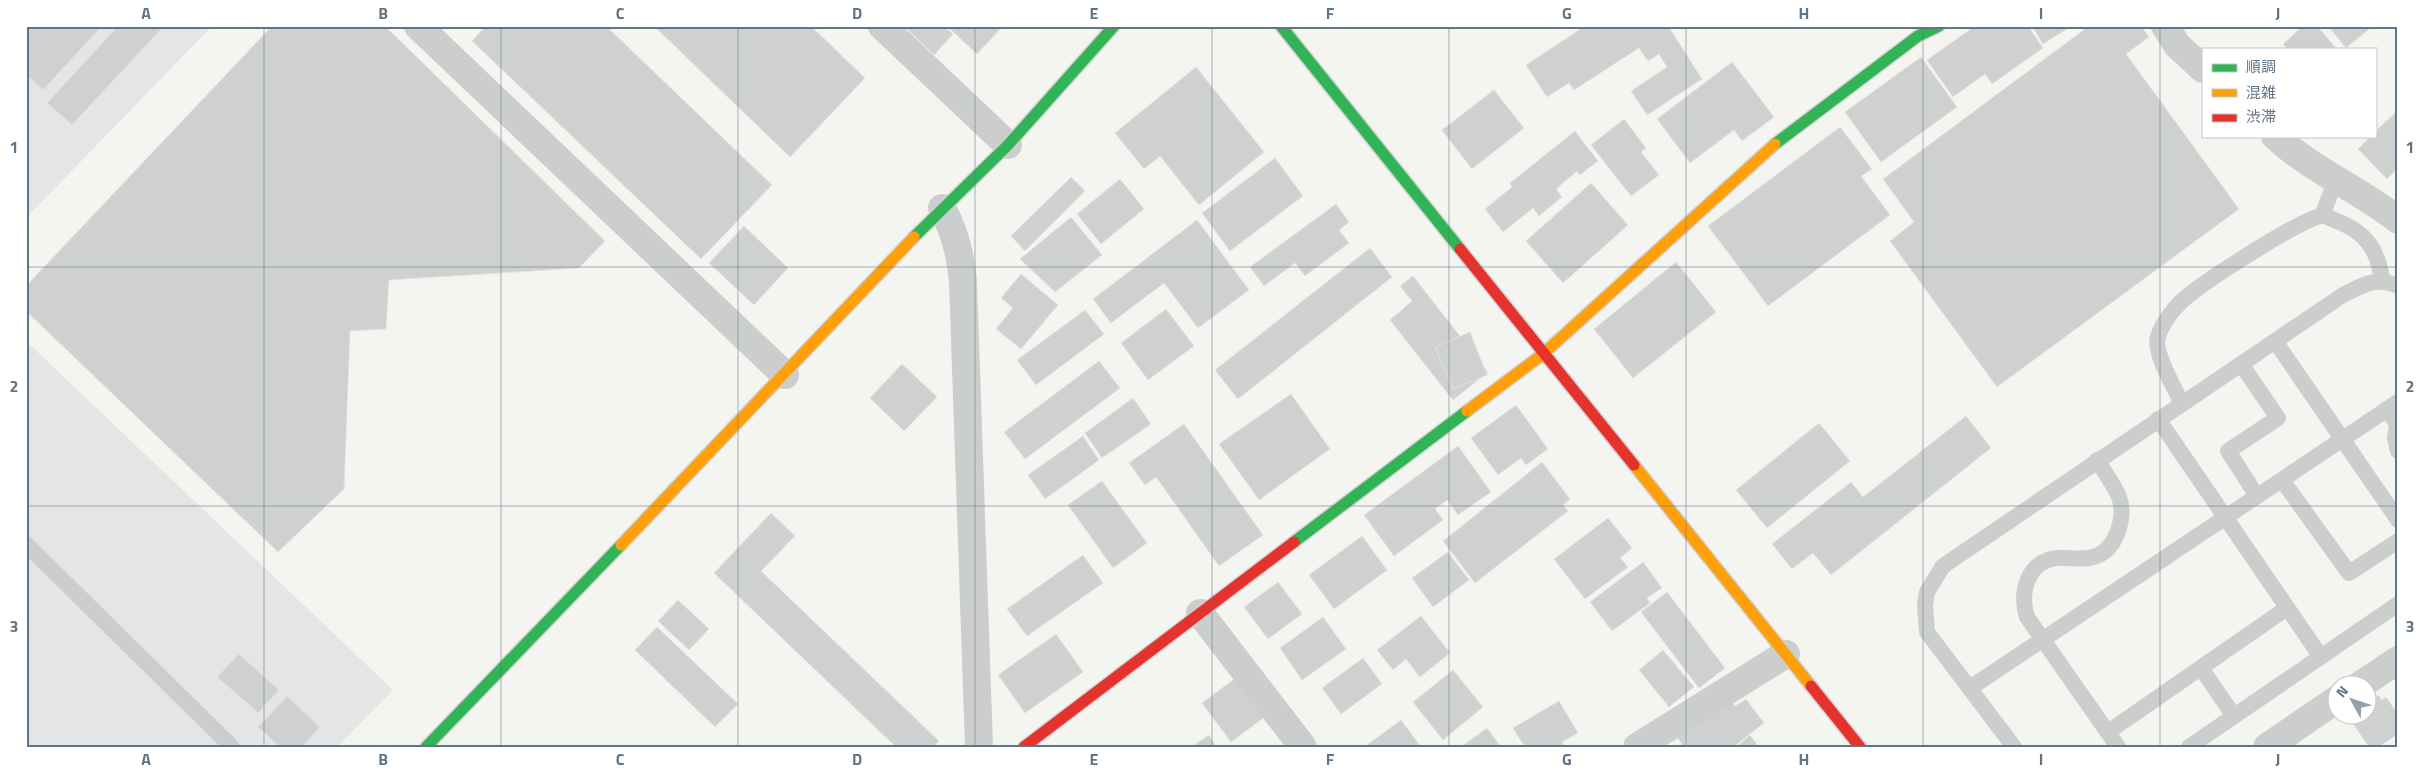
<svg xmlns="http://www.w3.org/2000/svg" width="2424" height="773" font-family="'Titillium Web','Noto Sans JP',sans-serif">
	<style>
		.built { fill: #e4e5e4 }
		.building { fill: #cfd0d0; stroke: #e3e3e1 }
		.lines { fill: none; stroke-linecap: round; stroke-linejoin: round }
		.fast-casing { stroke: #d0d1d1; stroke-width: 14 }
		.slow-casing { stroke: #d0d1d1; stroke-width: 14 }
		.jam-casing { stroke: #d0d1d1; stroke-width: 14 }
		.lane { stroke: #cccece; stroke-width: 16 }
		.street { stroke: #cccece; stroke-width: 28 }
		.fast { stroke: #30b455; stroke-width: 11 }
		.slow { stroke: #ff9f0a; stroke-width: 11 }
		.jam { stroke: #e5322d; stroke-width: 11 }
		.grid { fill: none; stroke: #617484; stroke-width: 1; stroke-opacity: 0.55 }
		.neatline { fill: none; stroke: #617484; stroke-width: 2 }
		.grid-label { font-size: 16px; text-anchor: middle; font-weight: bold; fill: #617484 }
	</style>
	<rect width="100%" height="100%" fill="#f4f4f1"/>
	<g class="built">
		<path d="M26 26H212L26 218Z"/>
		<path d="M26 341 393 690 337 747H26Z"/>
	</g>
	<g class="building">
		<path d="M26 26H102L43 90 26 75Z"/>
		<path d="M118 26H164L72 125 47 103Z"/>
		<path d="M272 26H385L605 241 579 268 389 280 386 329 350 331 344 489 278 552 26 311V286Z"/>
		<path d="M486 26H606L772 185 701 259 472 41Z"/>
		<path d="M654 26H811L865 78 790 157Z"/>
		<path d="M904 26H944L953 34 934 55Z"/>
		<path d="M947 26H1003L977 54Z"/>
		<path d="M1585 26H1668L1702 79 1647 115 1631 91 1667 67 1659 54 1648 61 1639 48 1574 90 1569 83 1547 97 1526 65Z"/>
		<path d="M1975 26H2028L2043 48 1992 84 1985 74 1953 97 1927 60Z"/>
		<path d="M2032 26H2065L2067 29 2043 44Z"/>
		<path d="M2089 26H2141L2149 37 2126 54 2239 209 1997 387 1890 241 1914 222 1883 179Z"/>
		<path d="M2303 26H2317L2337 49H2287L2283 44Z"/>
		<path d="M2328 26H2373L2346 48Z"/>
		<path d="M1921 57 1957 107 1881 162 1845 112Z"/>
		<path d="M1732 62 1774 117 1742 141 1734 130 1690 163 1657 119Z"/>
		<path d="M1196 67 1264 152 1199 205 1160 156 1144 169 1115 133Z"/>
		<path d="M1494 90 1524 128 1472 169 1442 130Z"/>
		<path d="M2398 110V168L2387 179 2358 149 2371 136H2375V132Z"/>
		<path d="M1624 119 1646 148 1641 152 1659 175 1631 196 1591 145Z"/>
		<path d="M1840 127 1872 169 1861 176 1890 215 1768 306 1708 226Z"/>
		<path d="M1575 131 1598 161 1580 175 1577 171 1556 189 1562 197 1539 216 1533 208 1503 232 1485 209 1512 187 1510 183Z"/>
		<path d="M1275 158 1303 196 1230 251 1202 213Z"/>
		<path d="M1071 177 1085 191 1025 251 1011 236Z"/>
		<path d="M1120 179 1144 209 1101 244 1077 214Z"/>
		<path d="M1591 183 1628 225 1563 283 1526 241Z"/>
		<path d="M1336 204 1349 222 1339 230 1349 243 1305 276 1295 263 1264 286 1250 267Z"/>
		<path d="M1071 217 1102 255 1055 292 1020 259Z"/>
		<path d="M1197 220 1249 290 1198 328 1164 283 1111 323 1093 299Z"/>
		<path d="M744 226 788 268 754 305 709 263Z"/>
		<path d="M1370 248 1392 277 1238 399 1215 370Z"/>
		<path d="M1676 262 1716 312 1633 378 1594 329Z"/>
		<path d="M1021 274 1058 305 1021 349 996 329 1013 308 1001 298Z"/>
		<path d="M1413 276 1488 372 1453 400 1390 320 1412 301 1400 286Z"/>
		<path d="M1166 309 1194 346 1148 380 1121 343Z"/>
		<path d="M1085 310 1104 334 1036 385 1017 360Z"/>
		<path d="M1470 332 1487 375 1453 389 1435 347Z"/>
		<path d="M1099 361 1120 388 1025 459 1004 432Z"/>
		<path d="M902 364 937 397 904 431 870 398Z"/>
		<path d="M1291 394 1330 449 1259 500 1219 444Z"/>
		<path d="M1133 398 1151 424 1102 458 1085 433Z"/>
		<path d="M1516 405 1548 449 1526 465 1521 458 1498 475 1471 438Z"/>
		<path d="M1966 416 1991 448 1831 575 1813 553 1792 569 1772 544 1851 482 1863 497Z"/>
		<path d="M1819 423 1850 461 1767 528 1736 490Z"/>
		<path d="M1184 424 1263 535 1219 566 1156 477 1145 485 1129 463Z"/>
		<path d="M1083 436 1099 460 1045 499 1028 475Z"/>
		<path d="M1458 446 1491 492 1458 515 1447 500 1435 509 1443 520 1394 556 1364 515Z"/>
		<path d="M1542 462 1570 499 1563 505 1568 511 1475 583 1443 541Z"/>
		<path d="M1102 481 1147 543 1113 568 1068 505Z"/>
		<path d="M771 513 795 536 761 571 939 741 933 747H896L714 573Z"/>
		<path d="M1608 518 1632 548 1620 558 1628 567 1585 599 1554 559Z"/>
		<path d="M1362 536 1387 570 1334 609 1309 575Z"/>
		<path d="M1448 552 1469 580 1433 607 1412 578Z"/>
		<path d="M1083 555 1103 583 1027 636 1007 609Z"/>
		<path d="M1643 562 1662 588 1647 598 1650 603 1612 631 1590 602Z"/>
		<path d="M1278 582 1302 614 1268 639 1244 607Z"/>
		<path d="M1667 592 1725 668 1699 688 1641 612Z"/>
		<path d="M678 600 709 629 689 650 658 621Z"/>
		<path d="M1421 616 1450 653 1420 677 1406 659 1393 670 1377 650Z"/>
		<path d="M1323 617 1346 649 1302 680 1280 648Z"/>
		<path d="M657 627 738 704 715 727 635 650Z"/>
		<path d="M1056 634 1083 672 1025 713 998 675Z"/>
		<path d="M1663 650 1694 687 1669 707 1639 670Z"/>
		<path d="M239 654 279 690 258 713 217 677Z"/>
		<path d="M1363 658 1382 684 1341 714 1322 688Z"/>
		<path d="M1453 670 1483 707 1443 740 1413 702Z"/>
		<path d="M1237 677 1266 716 1231 742 1202 703Z"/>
		<path d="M2378 695 2382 700 2386 697 2398 714V734L2378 747H2369L2348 716H2366V703Z"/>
		<path d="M287 696 320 727 302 747H280L258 727Z"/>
		<path d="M1729 698 1735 706 1746 699 1764 723 1733 747H1679L1682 744 1677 737Z"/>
		<path d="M1559 701 1578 733 1562 742 1565 747H1525L1513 728Z"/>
		<path d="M1401 720 1421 747H1364Z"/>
		<path d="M1487 728 1501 747H1461Z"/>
		<path d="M1209 735 1216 747H1191Z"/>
		<path d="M1750 735 1759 747H1736Z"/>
	</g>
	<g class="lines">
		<defs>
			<g id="fast">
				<path d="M1281 26 1460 249"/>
				<path d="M1775 144 1918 36 1939 26"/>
				<path d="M914 237 1008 145 1114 26"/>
				<path d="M1294 542 1467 411"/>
				<path d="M426 747 621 545"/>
			</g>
			<g id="slow">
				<path d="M1467 411 1543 354 1775 144"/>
				<path d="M1634 465 1811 686"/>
				<path d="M621 545 914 237"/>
			</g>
			<g id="jam">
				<path d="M1460 249 1634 465"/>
				<path d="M1811 686 1860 747"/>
				<path d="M1024 747 1294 542"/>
			</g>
		</defs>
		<use href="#fast" class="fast-casing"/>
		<use href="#slow" class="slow-casing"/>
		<use href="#jam" class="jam-casing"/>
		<g class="lane">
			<path d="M2322 216 2336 179"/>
			<path d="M2275 341 2398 520"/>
			<path d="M2241 364 2278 418 2228 451 2257 496"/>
			<path d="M2182 404C2175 388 2153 353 2158 337 2162 322 2177 304 2189 295 2206 281 2306 215 2323 216 2327 216 2333 220 2337 221 2366 232 2378 250 2382 280"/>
			<path d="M2387 409 2397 424 2395 438 2398 451"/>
			<path d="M2158 419 2321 657"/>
			<path d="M2097 460C2104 472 2114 484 2119 497 2126 516 2117 549 2096 556 2084 561 2070 557 2058 558 2028 560 2019 592 2027 617L2118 747"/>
			<path d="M2282 480 2349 573 2398 541"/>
			<path d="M26 544 232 747"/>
			<path d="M2201 668 2234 716"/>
			<path d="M1970 688 2398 402"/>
			<path d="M2108 732 2287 608"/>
			<path d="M2014 747 1927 632 1925 605 1927 592 1943 566 2343 295C2363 285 2376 276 2398 286"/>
			<path d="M2189 747 2398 604"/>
		</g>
		<g class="street">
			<path d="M418 26 785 375"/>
			<path d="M882 26 1008 145"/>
			<path d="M2165 26 2177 45 2203 69"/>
			<path d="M2275 136C2311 170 2359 189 2398 220"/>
			<path d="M942 208C955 232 961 255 963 282L979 747"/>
			<path d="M1200 613 1303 747"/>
			<path d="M2359 686 2398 660"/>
			<path d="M1637 747 1786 654"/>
			<path d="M2267 747 2336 700"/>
		</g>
		<use href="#fast" class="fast"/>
		<use href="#slow" class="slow"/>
		<use href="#jam" class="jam"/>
	</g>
	<path class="grid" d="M264 26V747M501 26V747M738 26V747M975 26V747M1212 26V747M1449 26V747M1686 26V747M1923 26V747M2160 26V747M26 267H2398M26 506H2398"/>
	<rect width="2424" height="773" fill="none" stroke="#ffffff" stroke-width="55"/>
	<rect x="2202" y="48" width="175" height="90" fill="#ffffff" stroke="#c0c7ce"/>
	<rect x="2212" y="64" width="25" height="8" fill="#30b455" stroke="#c0c7ce"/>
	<text x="2246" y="72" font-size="15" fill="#617484">順調</text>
	<rect x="2212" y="89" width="25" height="8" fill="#ff9f0a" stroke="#c0c7ce"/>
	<text x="2246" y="98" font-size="15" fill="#617484">混雑</text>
	<rect x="2212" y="114" width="25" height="8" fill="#e5322d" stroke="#c0c7ce"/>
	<text x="2246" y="122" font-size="15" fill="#617484">渋滞</text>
	<g transform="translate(2352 700) rotate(310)"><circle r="24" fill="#ffffff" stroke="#c0c7ce"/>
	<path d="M0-4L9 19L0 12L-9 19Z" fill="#94a1aa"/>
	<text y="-8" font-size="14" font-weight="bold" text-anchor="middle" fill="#617484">N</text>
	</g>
	<rect x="28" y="28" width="2368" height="718" class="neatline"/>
	<g class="grid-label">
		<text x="146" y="19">A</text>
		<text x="383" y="19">B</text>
		<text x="620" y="19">C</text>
		<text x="857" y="19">D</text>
		<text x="1094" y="19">E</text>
		<text x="1330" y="19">F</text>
		<text x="1567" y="19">G</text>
		<text x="1804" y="19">H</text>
		<text x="2041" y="19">I</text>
		<text x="2278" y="19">J</text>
		<text x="14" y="153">1</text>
		<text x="2410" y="153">1</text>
		<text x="14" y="392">2</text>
		<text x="2410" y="392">2</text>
		<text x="14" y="632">3</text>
		<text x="2410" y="632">3</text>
		<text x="146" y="765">A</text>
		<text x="383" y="765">B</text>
		<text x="620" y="765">C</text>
		<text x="857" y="765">D</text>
		<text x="1094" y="765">E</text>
		<text x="1330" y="765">F</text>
		<text x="1567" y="765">G</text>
		<text x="1804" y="765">H</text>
		<text x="2041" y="765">I</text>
		<text x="2278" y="765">J</text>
	</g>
</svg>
